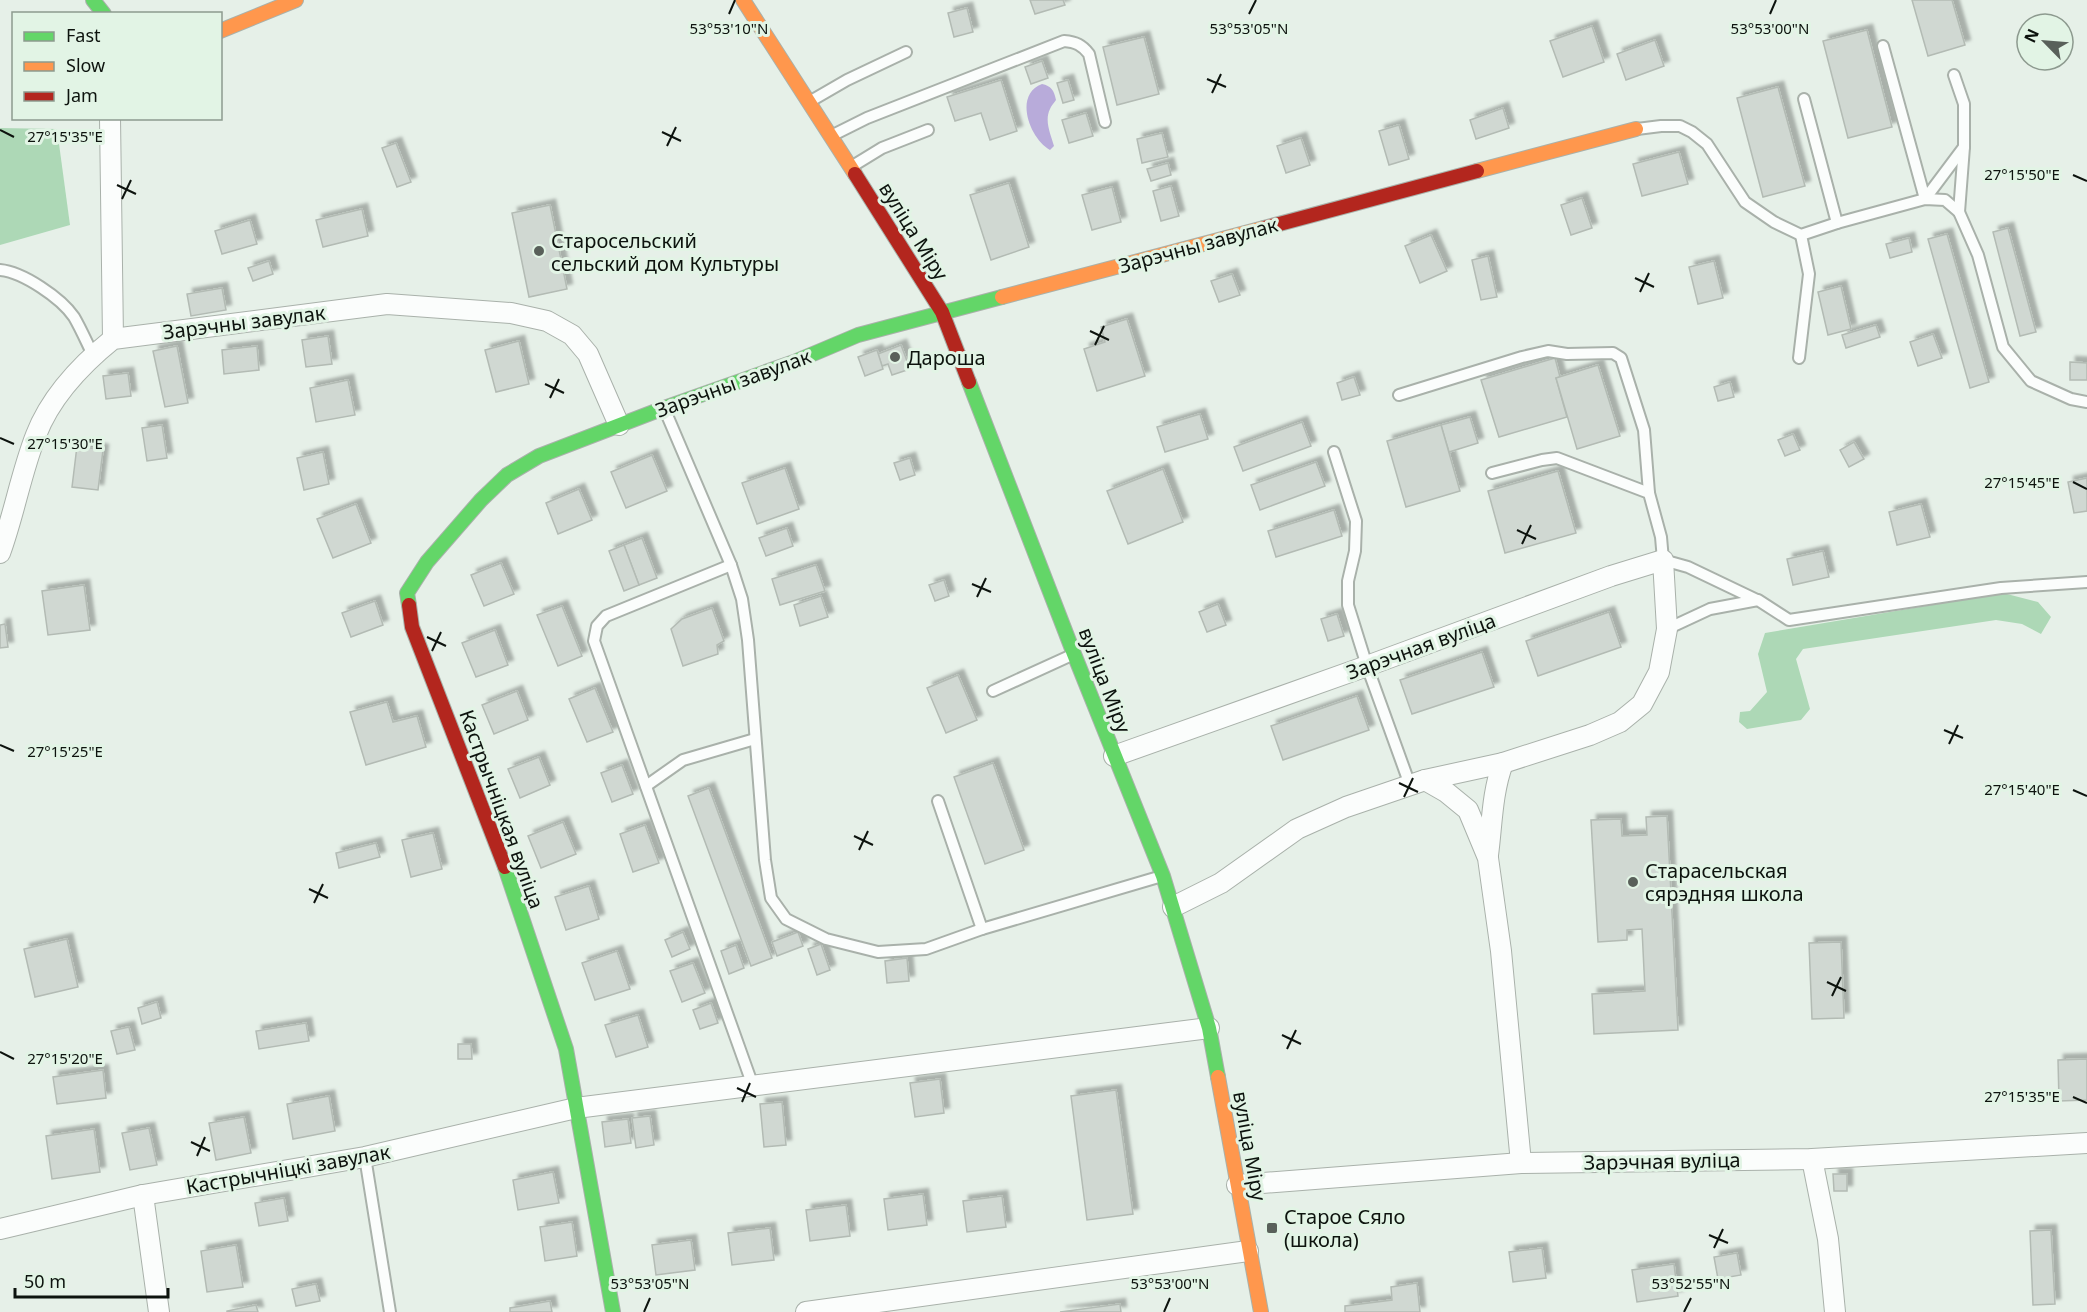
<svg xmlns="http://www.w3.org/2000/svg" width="2087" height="1312" font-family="'Noto Sans',sans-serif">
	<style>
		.forest { fill: #add8b6 }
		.water { fill: #b8abda }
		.building { fill: #d0d8d2; stroke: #b3bbb4; stroke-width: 1.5; filter: url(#shadow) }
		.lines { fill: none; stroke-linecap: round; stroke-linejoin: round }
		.lane-casing { stroke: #a9b1aa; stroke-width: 14 }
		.street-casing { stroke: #a9b1aa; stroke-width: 22 }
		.fast-casing { stroke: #a9b1aa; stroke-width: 16 }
		.slow-casing { stroke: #a9b1aa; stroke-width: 16 }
		.jam-casing { stroke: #a9b1aa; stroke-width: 16 }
		.lane { stroke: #fbfdfc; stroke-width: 10 }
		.street { stroke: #fbfdfc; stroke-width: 20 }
		.fast { stroke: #63d668; stroke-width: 14 }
		.slow { stroke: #ff974d; stroke-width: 14 }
		.jam { stroke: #b3261e; stroke-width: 14 }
		.ticks { fill: none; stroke: #0d130e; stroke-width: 2 }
		.poi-dot { fill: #59605a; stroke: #e2f4e5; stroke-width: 2 }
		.labels { text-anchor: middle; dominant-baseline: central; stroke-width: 6; stroke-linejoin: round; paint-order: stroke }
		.street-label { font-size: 20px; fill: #0d130e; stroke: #e2f4e5 }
		.poi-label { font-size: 20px; fill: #0d130e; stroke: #e2f4e5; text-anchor: start }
		.ticks-label { font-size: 15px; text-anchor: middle; fill: #0d130e; stroke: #e2f4e5; stroke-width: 6; stroke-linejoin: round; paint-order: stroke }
	</style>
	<defs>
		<filter id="shadow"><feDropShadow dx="5.5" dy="-5.5" stdDeviation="1.5" flood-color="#0004"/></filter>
	</defs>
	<rect width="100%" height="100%" fill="#e6f0e8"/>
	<g class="forest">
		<path d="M0 128 57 129 70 225 0 245Z"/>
		<path d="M2003 593 2038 602 2051 617 2041 634 2022 624 1996 620 1803 649 1796 659 1810 709 1801 720 1747 729 1739 722 1740 712 1750 711 1767 692 1758 654 1765 633Z"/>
	</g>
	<path class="water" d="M1042 84C1051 86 1054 90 1056 100 1054 103 1051 106 1050 109 1044 121 1051 135 1054 146L1050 150C1030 139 1013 95 1042 84Z"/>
	<g class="building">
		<path d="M1030 0H1063L1065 5 1035 14Z"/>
		<path d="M1912 0H1952L1965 45 1928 56Z"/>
		<path d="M967 8 973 32 954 37 948 13Z"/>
		<path d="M1592 26 1604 62 1563 77 1550 41Z"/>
		<path d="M1867 30 1892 127 1848 138 1823 41Z"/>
		<path d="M1144 37 1159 94 1117 105 1103 47Z"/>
		<path d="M1655 40 1664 66 1626 80 1617 54Z"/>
		<path d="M1042 61 1048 78 1031 84 1025 67Z"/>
		<path d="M1001 80 1017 131 990 140 981 113 955 121 947 97Z"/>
		<path d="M1068 80 1074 100 1063 103 1057 83Z"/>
		<path d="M1778 87 1805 186 1763 197 1737 98Z"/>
		<path d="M1503 108 1509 128 1476 139 1470 120Z"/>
		<path d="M1086 113 1093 136 1069 143 1062 120Z"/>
		<path d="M1399 125 1409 159 1389 165 1379 131Z"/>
		<path d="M1162 133 1168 157 1142 163 1137 139Z"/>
		<path d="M1301 138 1310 165 1286 173 1277 146Z"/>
		<path d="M396 143 411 182 397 187 382 148Z"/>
		<path d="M1679 152 1688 184 1642 196 1633 164Z"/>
		<path d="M1168 163 1171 175 1151 181 1147 169Z"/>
		<path d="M1009 183 1029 247 991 260 970 195Z"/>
		<path d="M1171 186 1179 216 1161 221 1153 191Z"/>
		<path d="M1112 187 1121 222 1092 230 1082 195Z"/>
		<path d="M1582 198 1592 228 1571 235 1561 205Z"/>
		<path d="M550 205 567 289 529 297 512 213Z"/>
		<path d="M362 209 368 236 323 247 316 220Z"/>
		<path d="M250 220 257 244 222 254 215 231Z"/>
		<path d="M2008 228 2036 332 2020 336 1993 232Z"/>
		<path d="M1947 234 1989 382 1970 388 1928 239Z"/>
		<path d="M1431 235 1447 271 1420 283 1405 246Z"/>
		<path d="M1909 238 1912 252 1890 258 1886 244Z"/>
		<path d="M1488 256 1497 297 1481 300 1472 260Z"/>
		<path d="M269 261 273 274 253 281 248 268Z"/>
		<path d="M1714 261 1723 298 1698 304 1689 267Z"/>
		<path d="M1232 274 1240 295 1219 302 1211 281Z"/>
		<path d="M1841 286 1851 329 1828 335 1818 292Z"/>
		<path d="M222 288 226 310 191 316 187 294Z"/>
		<path d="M1127 319 1145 376 1097 391 1084 349 1105 342 1101 327Z"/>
		<path d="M1876 325 1880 337 1846 348 1842 335Z"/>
		<path d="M1933 334 1942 358 1918 366 1910 342Z"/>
		<path d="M328 336 332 364 306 367 302 340Z"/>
		<path d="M519 341 529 384 496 392 485 350Z"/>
		<path d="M901 345 910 369 892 375 888 364 882 366 878 354Z"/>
		<path d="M177 346 188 403 165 407 153 351Z"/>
		<path d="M257 346 259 370 224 374 222 350Z"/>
		<path d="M877 350 883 369 865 376 858 357Z"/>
		<path d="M1555 358 1560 377 1556 378 1567 417 1499 437 1481 380Z"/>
		<path d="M2070 362 2087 363V380H2070Z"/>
		<path d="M1598 365 1620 436 1577 449 1556 378Z"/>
		<path d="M128 373 131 396 106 399 103 376Z"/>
		<path d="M1354 377 1360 395 1342 400 1337 383Z"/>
		<path d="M348 380 355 415 316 422 310 388Z"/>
		<path d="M1730 382 1734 397 1718 401 1714 387Z"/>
		<path d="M1200 414 1208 439 1165 452 1157 427Z"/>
		<path d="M1470 417 1478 443 1449 452 1441 425Z"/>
		<path d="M1302 422 1311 446 1243 471 1234 447Z"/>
		<path d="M162 425 167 458 147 461 142 428Z"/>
		<path d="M1441 425 1460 491 1406 507 1387 441Z"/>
		<path d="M1793 434 1800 450 1785 456 1778 440Z"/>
		<path d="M1854 442 1864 459 1849 467 1840 450Z"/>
		<path d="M77 446 103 450 98 490 72 487Z"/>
		<path d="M323 452 329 484 304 490 297 458Z"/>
		<path d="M652 455 667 491 626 508 611 472Z"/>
		<path d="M910 458 915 475 900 480 894 463Z"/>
		<path d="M1316 462 1325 486 1260 510 1251 485Z"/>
		<path d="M785 468 799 509 757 524 742 483Z"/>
		<path d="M1163 469 1183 522 1128 544 1107 491Z"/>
		<path d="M1558 471 1576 533 1505 553 1488 491Z"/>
		<path d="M2087 478V511L2074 513 2068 482Z"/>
		<path d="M579 489 592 520 558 534 546 503Z"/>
		<path d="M356 504 371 543 333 558 317 519Z"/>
		<path d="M1921 504 1930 537 1897 545 1889 512Z"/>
		<path d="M1334 510 1342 536 1276 557 1268 531Z"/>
		<path d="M787 528 793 546 766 556 759 538Z"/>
		<path d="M642 538 657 578 639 585 624 545Z"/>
		<path d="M624 545 639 585 624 591 609 551Z"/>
		<path d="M1823 551 1829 577 1793 585 1787 559Z"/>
		<path d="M501 563 514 594 484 606 471 575Z"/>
		<path d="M816 565 825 591 780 605 772 579Z"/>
		<path d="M944 580 949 596 935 601 929 585Z"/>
		<path d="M84 585 90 630 48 635 42 591Z"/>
		<path d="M821 596 828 617 800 626 794 605Z"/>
		<path d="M375 601 383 625 351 637 342 613Z"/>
		<path d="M1218 604 1226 625 1207 632 1199 612Z"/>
		<path d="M562 606 582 656 558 666 537 615Z"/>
		<path d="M712 608 724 641 717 645 718 654 683 666 671 629 682 619Z"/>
		<path d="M1609 612 1621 647 1538 676 1526 641Z"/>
		<path d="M1337 614 1344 636 1328 641 1321 619Z"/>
		<path d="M5 624 8 647 0 648V625Z"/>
		<path d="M495 630 508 665 476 677 462 643Z"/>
		<path d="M1482 652 1494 687 1412 714 1400 680Z"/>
		<path d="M958 675 977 720 946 733 927 688Z"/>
		<path d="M595 688 613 732 587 742 569 699Z"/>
		<path d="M517 691 528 720 494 734 482 705Z"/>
		<path d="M1357 696 1369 730 1283 760 1271 726Z"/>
		<path d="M387 702 393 722 417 716 426 747 366 765 350 712Z"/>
		<path d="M539 757 550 785 520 798 508 769Z"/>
		<path d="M993 763 1024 850 985 864 954 777Z"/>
		<path d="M622 765 633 794 612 802 601 773Z"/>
		<path d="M709 788 772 958 751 966 688 796Z"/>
		<path d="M1667 816 1678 1030 1594 1034 1592 994 1645 991 1642 929 1627 930V940L1598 942 1591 820 1621 819 1622 836 1647 835 1646 817Z"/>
		<path d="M563 822 576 854 541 868 528 836Z"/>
		<path d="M645 825 659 863 633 872 620 834Z"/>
		<path d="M433 833 442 869 411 877 402 840Z"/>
		<path d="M376 843 380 857 339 868 336 853Z"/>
		<path d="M589 886 599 919 566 930 555 897Z"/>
		<path d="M683 932 690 949 672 957 665 940Z"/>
		<path d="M798 932 803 946 777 956 772 942Z"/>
		<path d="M67 939 78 987 35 997 24 949Z"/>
		<path d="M1841 942 1844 1018 1812 1019 1809 943Z"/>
		<path d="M821 944 830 970 817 975 808 949Z"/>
		<path d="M736 945 744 968 729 974 721 951Z"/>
		<path d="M617 951 630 989 595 1000 582 963Z"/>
		<path d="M907 958 909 981 887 983 885 961Z"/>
		<path d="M693 963 705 993 682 1002 670 971Z"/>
		<path d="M157 1002 161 1018 142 1024 138 1008Z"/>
		<path d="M711 1003 718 1023 700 1029 693 1010Z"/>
		<path d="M638 1015 648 1047 616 1057 605 1025Z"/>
		<path d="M306 1023 309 1041 259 1049 256 1031Z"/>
		<path d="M129 1027 135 1050 117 1054 111 1031Z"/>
		<path d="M458 1044H471L472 1059H458Z"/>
		<path d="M2087 1059V1100L2059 1101 2058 1060Z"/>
		<path d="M103 1070 106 1098 57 1104 53 1077Z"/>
		<path d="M940 1079 944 1113 915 1117 910 1083Z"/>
		<path d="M1116 1090 1133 1214 1087 1220 1071 1096Z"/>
		<path d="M329 1096 335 1131 293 1139 287 1104Z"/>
		<path d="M782 1102 786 1145 764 1147 760 1104Z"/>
		<path d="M650 1116 654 1145 636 1148 632 1118Z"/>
		<path d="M244 1117 251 1153 216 1160 209 1123Z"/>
		<path d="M628 1119 631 1143 605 1147 602 1122Z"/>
		<path d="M149 1128 157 1165 130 1170 122 1133Z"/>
		<path d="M94 1129 100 1172 52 1179 46 1136Z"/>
		<path d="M553 1172 559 1203 518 1210 513 1180Z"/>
		<path d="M1833 1174H1847V1191H1834Z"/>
		<path d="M923 1194 927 1225 888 1230 884 1199Z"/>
		<path d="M1002 1196 1006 1227 967 1232 963 1201Z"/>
		<path d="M284 1198 288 1221 259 1226 255 1203Z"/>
		<path d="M846 1205 850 1236 810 1241 806 1210Z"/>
		<path d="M572 1222 577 1256 545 1261 540 1227Z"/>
		<path d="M770 1228 774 1260 732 1265 728 1233Z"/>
		<path d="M2051 1230 2055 1304 2033 1305 2030 1231Z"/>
		<path d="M691 1240 695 1270 656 1275 652 1245Z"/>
		<path d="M236 1245 243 1287 207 1292 201 1251Z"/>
		<path d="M1542 1248 1546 1278 1513 1282 1509 1252Z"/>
		<path d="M1737 1253 1741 1275 1718 1279 1714 1257Z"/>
		<path d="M1674 1264 1678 1296 1637 1302 1632 1270Z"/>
		<path d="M1417 1283 1420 1312H1345V1306L1392 1300 1391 1287Z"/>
		<path d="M316 1284 320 1301 296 1306 292 1289Z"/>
		<path d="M550 1301 552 1312H510V1308Z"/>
		<path d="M1120 1304 1121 1312H1060Z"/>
		<path d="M256 1305 258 1312H227V1311Z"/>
	</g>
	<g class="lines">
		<defs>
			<g id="lane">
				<path d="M1883 46 1925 199"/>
				<path d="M1804 99 1837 223"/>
				<path d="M809 102 847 80 906 52"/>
				<path d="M1637 129 1661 126H1680L1692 132 1707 144 1745 202 1774 222 1801 235 1837 223 1925 199 1945 200 1959 212 1978 255 2003 347 2031 381 2071 399 2087 402"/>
				<path d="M831 136 867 118 1064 41C1076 42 1082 45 1089 54L1105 122"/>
				<path d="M851 167 882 148 928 130"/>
				<path d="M1925 199 1964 147V104L1954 75"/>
				<path d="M1959 212 1964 147"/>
				<path d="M0 270C23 272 61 298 74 317 81 329 87 343 93 355"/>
				<path d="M1799 358 1809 274 1801 235"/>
				<path d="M1399 395 1522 357 1548 351 1567 354 1613 353 1621 358 1644 430 1649 493"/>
				<path d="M664 408 731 565 742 599 748 640 765 860 771 898 786 919 826 939 878 952 926 949 982 929 1162 876"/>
				<path d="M1334 452 1356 521 1355 551 1348 581V605L1367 666 1410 785"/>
				<path d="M1492 473 1542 460 1557 458 1649 493 1661 537 1663 560 1688 567 1757 600"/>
				<path d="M731 565 606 616 597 626 594 641 753 1086"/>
				<path d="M1667 629 1710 609 1758 600 1789 620 2001 588 2087 582"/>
				<path d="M993 691 1074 654"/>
				<path d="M646 786 683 760 755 739"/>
				<path d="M938 801 982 929"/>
				<path d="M365 1157 390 1312"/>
			</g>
			<g id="street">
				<path d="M110 118 113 339"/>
				<path d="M0 553C14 515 21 473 36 435 51 396 82 364 113 339L387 304 511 313 547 321 572 335 588 354 619 425"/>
				<path d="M1114 756 1367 666 1611 576 1663 560 1667 629 1659 672 1642 704 1620 722 1590 735 1503 763 1425 780 1346 807 1297 829 1221 883 1173 907"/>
				<path d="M1425 780 1446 792 1468 810 1488 858 1501 951 1521 1163"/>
				<path d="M1488 855C1492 825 1492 792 1503 763"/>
				<path d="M1812 1159 1828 1239 1835 1312"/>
				<path d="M1237 1185 1521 1163 1812 1159 2087 1143"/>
				<path d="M143 1195 159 1312"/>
				<path d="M0 1229 143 1195 365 1157 576 1108 1209 1028"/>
				<path d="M806 1312 1248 1251"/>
			</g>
			<g id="fast">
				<path d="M93 0 104 14"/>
				<path d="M969 382 1074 654 1163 876 1209 1028 1218 1077"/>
				<path d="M409 605 407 593 427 562 481 500 507 475 539 456 664 408 794 362 858 335 1002 297"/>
				<path d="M505 867 566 1049 613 1312"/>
			</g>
			<g id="slow">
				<path d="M743 0 855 174"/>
				<path d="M220 31 296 0"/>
				<path d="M1477 171 1636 129"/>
				<path d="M1002 297 1264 228"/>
				<path d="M1218 1077 1261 1312"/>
			</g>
			<g id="jam">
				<path d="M855 174 942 312 969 382"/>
				<path d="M1264 228 1477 171"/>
				<path d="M409 605 412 627 505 867"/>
			</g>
		</defs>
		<use href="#lane" class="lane-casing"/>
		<use href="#street" class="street-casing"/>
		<use href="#fast" class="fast-casing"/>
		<use href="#slow" class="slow-casing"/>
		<use href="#jam" class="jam-casing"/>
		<use href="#lane" class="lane"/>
		<use href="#street" class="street"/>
		<use href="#fast" class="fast"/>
		<use href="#slow" class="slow"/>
		<use href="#jam" class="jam"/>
	</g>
	<path class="ticks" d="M729 14 735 0M1249 14 1256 0M1770 14 1776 0M1207 79 1226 87M1212 93 1221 74M0 130 14 137M662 132 681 141M667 146 676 127M2073 175 2087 181M117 185 136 194M122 199 131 180M1635 278 1654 287M1640 292 1649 273M1090 331 1109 340M1095 345 1104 326M545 384 564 393M550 398 559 379M0 438 14 444M2073 482 2087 489M1517 530 1536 539M1522 544 1531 525M972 584 991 592M977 597 986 578M427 637 446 646M432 651 441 632M1944 730 1963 738M1949 744 1958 725M0 745 14 751M1399 783 1418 792M2073 790 2087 796M1404 797 1413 778M854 836 873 845M859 850 868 831M309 889 328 898M314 903 323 884M1827 982 1846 991M1832 996 1841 977M1282 1035 1301 1044M1287 1049 1296 1030M0 1052 14 1059M737 1088 756 1097M2073 1097 2087 1103M742 1102 750 1083M191 1142 210 1151M197 1156 205 1137M1709 1235 1728 1243M1714 1248 1723 1229M644 1312 650 1298M1164 1312 1170 1298M1684 1312 1691 1298"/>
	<g class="poi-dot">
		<circle cx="539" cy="251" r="6"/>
		<circle cx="895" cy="357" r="6"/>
		<circle cx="1633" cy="882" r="6"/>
		<rect x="1266" y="1222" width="12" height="12" rx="3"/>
	</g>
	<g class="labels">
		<g class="street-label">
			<text transform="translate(914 231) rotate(58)">вуліца Міру</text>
			<text transform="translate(1198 245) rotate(-15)">Зарэчны завулак</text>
			<text transform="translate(244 322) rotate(-7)">Зарэчны завулак</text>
			<text transform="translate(733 383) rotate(-20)">Зарэчны завулак</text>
			<text transform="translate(1421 646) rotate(-20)">Зарэчная вуліца</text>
			<text transform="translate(1105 680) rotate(69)">вуліца Міру</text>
			<text transform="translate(502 809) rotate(70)">Кастрычніцкая вуліца</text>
			<text transform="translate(1250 1146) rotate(80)">вуліца Міру</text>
			<text transform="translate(1662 1161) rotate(-1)">Зарэчная вуліца</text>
			<text transform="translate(288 1169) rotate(-10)">Кастрычніцкі завулак</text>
		</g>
		<g class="poi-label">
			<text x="551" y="240">Старосельский<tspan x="551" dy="23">сельский дом Культуры</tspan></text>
			<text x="907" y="357">Дароша</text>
			<text x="1645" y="870">Старасельская<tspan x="1645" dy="23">сярэдняя школа</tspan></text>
			<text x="1284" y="1216">Старое Сяло<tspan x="1284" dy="23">(школа)</tspan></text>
		</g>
	</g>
	<g class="ticks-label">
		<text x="729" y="34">53°53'10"N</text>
		<text x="1249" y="34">53°53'05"N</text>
		<text x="1770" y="34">53°53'00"N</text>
		<text x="65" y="142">27°15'35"E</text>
		<text x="2022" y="180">27°15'50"E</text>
		<text x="65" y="449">27°15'30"E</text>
		<text x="2022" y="488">27°15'45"E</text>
		<text x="65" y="757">27°15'25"E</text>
		<text x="2022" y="795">27°15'40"E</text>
		<text x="65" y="1064">27°15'20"E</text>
		<text x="2022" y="1102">27°15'35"E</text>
		<text x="650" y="1289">53°53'05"N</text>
		<text x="1170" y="1289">53°53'00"N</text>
		<text x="1691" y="1289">53°52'55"N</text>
	</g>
	<rect x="12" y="12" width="210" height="108" fill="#e2f4e5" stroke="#8d9a8f" stroke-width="1.5"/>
	<rect x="24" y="32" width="30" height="9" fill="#63d668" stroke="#8d9a8f" stroke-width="1.5"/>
	<text x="66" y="42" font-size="18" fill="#0d130e">Fast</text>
	<rect x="24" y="62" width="30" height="9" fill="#ff974d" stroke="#8d9a8f" stroke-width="1.5"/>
	<text x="66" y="72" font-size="18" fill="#0d130e">Slow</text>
	<rect x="24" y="92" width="30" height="9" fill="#b3261e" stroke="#8d9a8f" stroke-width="1.5"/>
	<text x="66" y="102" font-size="18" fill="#0d130e">Jam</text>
	<g transform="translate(2045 42) rotate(295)"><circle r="28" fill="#e2f4e5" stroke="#8d9a8f" stroke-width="1.5"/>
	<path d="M0-4.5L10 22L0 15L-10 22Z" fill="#59605a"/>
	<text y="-9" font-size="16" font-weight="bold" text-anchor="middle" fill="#0d130e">N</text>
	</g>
	<path d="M15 1288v9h153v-9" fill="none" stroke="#0d130e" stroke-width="3"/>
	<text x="24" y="1288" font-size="18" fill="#0d130e" stroke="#e2f4e5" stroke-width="4.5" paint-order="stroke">50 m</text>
</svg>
